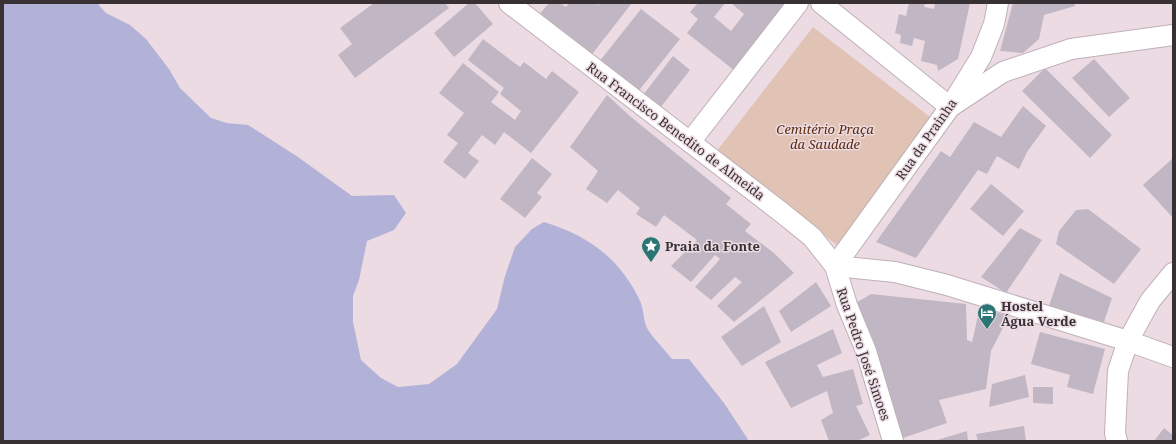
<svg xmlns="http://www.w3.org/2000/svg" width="1176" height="444" font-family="'Noto Serif',serif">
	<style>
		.green { fill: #e0c3b5 }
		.water { fill: #b2b2d8 }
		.building { fill: #c1b7c4 }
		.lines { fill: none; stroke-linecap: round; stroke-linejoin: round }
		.street-casing { stroke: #bfb0b7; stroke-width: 22 }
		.street { stroke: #fff; stroke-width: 20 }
		.labels { text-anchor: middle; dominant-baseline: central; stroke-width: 3; stroke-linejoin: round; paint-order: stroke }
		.park-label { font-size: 13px; font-style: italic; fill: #5d2b0d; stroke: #ecdbe3 }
		.street-label { font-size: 13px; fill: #373134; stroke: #ecdbe3 }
		.poi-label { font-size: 13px; font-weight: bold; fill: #373134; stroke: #ecdbe3; text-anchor: start }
	</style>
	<rect width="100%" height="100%" fill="#ecdbe3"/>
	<path class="green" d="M813 27 934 120 838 246 716 152Z"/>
	<path class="water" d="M3 3H97L106 13 130 25 146 39 169 69 180 88 211 118 227 123 248 125 298 157 352 196 394 195 406 213 394 230 367 241 359 280 353 296V322L361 360 381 378 398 387 429 384 457 364 497 309 505 276 515 247 532 229 544 222C587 235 621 259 640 301 644 309 643 320 647 328 652 337 665 350 672 359H689L724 403 749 441H3Z"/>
	<g class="building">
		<path d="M374 3H445L449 8 355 78 338 55 352 44 340 28Z"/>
		<path d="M469 3H475L493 24 454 57 434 33Z"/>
		<path d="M549 3H560L566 7 569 3H596L599 5 600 3H632L589 58 537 17Z"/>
		<path d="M698 3H725L714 17 731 31 744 14 731 3H789L735 71 687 33 698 19 690 12Z"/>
		<path d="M909 3H925L924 7 934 9 935 3H970L958 59 938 71 937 65 921 61 925 41 914 38 912 46 900 43 901 35 895 33 899 14 906 16Z"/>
		<path d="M1013 3H1074L1075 6 1044 15 1039 39 1023 53 1000 51Z"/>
		<path d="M641 9 680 39 637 93 599 62Z"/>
		<path d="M483 39 520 67 524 62 546 79 552 71 579 92 531 153 504 132 495 145 482 135 468 153 479 161 465 179 443 162 458 143 447 135 464 113 439 93 463 63 499 92 491 102 515 120 521 111 500 94 504 88 468 60Z"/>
		<path d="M673 56 690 70 660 108 643 95Z"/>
		<path d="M1094 59 1130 98 1109 117 1072 78Z"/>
		<path d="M1045 68 1112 135 1090 158 1022 91Z"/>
		<path d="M607 95 631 117 731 198 726 204 751 224 745 231 774 253 794 273 734 322 717 306 742 282 735 277 711 300 695 287 720 259 715 255 691 282 671 266 697 240 664 215 656 227 636 214 640 208 618 190 607 203 586 189 598 171 570 147Z"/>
		<path d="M1023 106 1046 126 1027 152 1019 169 997 156 987 174 978 170 916 258 876 242 941 151 950 157 974 122 1001 137Z"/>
		<path d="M532 158 552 174 537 193 542 197 525 218 500 199Z"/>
		<path d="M1173 158V218L1143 185Z"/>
		<path d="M991 184 1024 211 1003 236 970 209Z"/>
		<path d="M1088 209 1141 249 1114 284 1056 244 1059 231 1076 210Z"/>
		<path d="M1020 228 1042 240 1006 293 981 277Z"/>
		<path d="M1060 273 1112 298 1104 322 1049 306Z"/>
		<path d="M816 282 831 306 791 332 779 311Z"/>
		<path d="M871 294 966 304 967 340 972 342 980 307 1009 316 991 351 986 389 939 400 947 423 900 439 854 304Z"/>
		<path d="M764 306 781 342 742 366 721 337Z"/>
		<path d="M833 329 842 353 817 365 823 377 853 369 863 404 856 406 870 435 857 441H829L821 420 833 413 827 391 791 408 765 362Z"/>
		<path d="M1040 332 1105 349 1093 394 1067 387 1070 375 1031 364Z"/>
		<path d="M1025 375 1029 397 989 407 992 384Z"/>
		<path d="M1033 387H1053V404L1033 403Z"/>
		<path d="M1024 426 1026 441H978L976 434Z"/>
		<path d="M1164 428 1173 435V441H1154Z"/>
		<path d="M967 431 968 441H934Z"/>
	</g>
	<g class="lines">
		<defs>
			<g id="street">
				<path d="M509 3 781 212 812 237 835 266 847 305 866 351 893 441"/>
				<path d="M821 3 950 107 1003 72 1071 49 1173 35"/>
				<path d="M690 142 798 3"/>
				<path d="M835 266 895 272 947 285 1128 341 1173 357"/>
				<path d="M835 266 950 107 981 57 994 24 998 3"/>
				<path d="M1117 441 1115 433 1118 371 1128 341 1150 301 1173 273"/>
			</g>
		</defs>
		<use href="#street" class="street-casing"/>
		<use href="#street" class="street"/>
	</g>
	<defs>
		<symbol id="sight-pin" viewBox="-11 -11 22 30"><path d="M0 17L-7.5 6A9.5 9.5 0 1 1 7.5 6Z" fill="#2b7574" stroke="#ecdbe3"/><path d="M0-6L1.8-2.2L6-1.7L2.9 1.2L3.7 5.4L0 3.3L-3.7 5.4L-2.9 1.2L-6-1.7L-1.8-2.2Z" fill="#fff"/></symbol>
		<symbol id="hotel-pin" viewBox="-11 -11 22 30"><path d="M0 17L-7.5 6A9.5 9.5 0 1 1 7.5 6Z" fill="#2b7574" stroke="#ecdbe3"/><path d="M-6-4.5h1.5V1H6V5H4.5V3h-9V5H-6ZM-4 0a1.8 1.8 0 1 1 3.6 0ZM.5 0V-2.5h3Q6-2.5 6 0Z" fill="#fff"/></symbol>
	</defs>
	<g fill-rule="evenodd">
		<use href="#sight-pin" x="640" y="235" width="22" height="30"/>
		<use href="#hotel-pin" x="976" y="302" width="22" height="30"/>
	</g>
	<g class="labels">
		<g class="park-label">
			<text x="825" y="129">Cemitério Praça<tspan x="825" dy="15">da Saudade</tspan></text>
		</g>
		<g class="street-label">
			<text transform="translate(676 131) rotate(37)">Rua Francisco Benedito de Almeida</text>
			<text transform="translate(926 139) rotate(-55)">Rua da Prainha</text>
			<text transform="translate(864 354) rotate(71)">Rua Pedro José Simoes</text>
		</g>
		<g class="poi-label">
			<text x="665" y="246">Praia da Fonte</text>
			<text x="1001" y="306">Hostel<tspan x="1001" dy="15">Água Verde</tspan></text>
		</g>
	</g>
	<rect width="1176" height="444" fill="none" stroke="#373134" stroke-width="8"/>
</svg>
